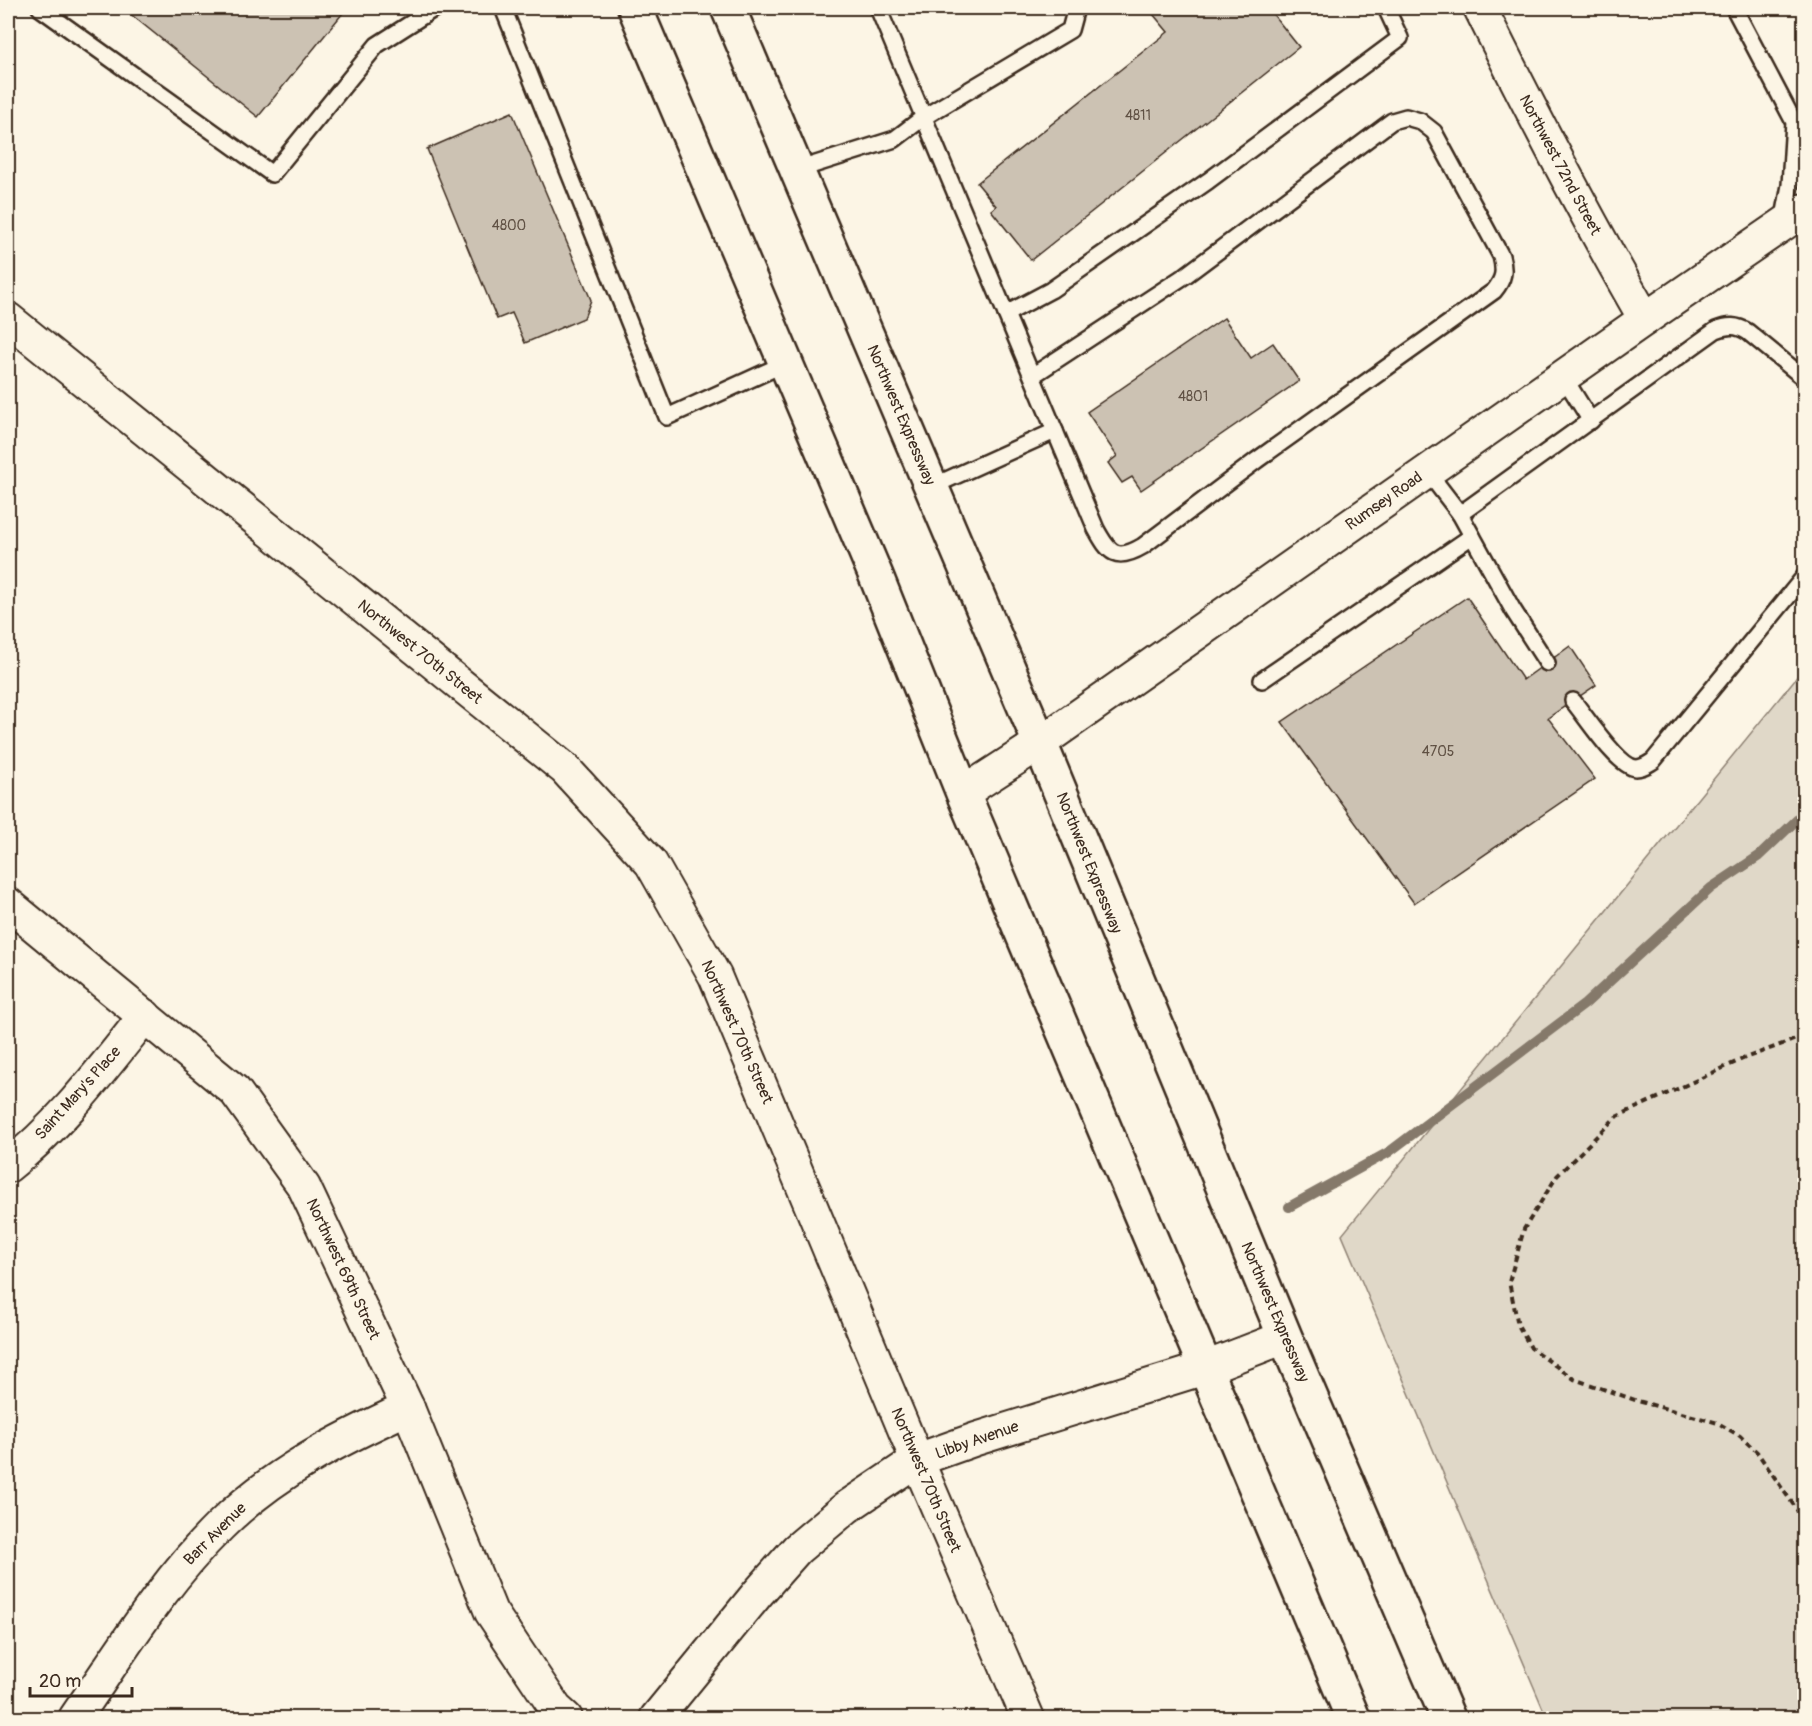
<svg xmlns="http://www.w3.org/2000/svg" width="1812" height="1726" font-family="Pangolin,sans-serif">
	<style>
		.green { fill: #e0d8c8; stroke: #8e8173; stroke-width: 1.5 }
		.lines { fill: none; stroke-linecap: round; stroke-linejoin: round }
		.stream { stroke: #85796b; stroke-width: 10 }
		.building { fill: #ccc2b3; stroke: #3b2a1e; stroke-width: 1.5 }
		.lane-casing { stroke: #3b2a1e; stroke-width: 20 }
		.street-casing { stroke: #3b2a1e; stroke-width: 36 }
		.highway-casing { stroke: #3b2a1e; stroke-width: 38 }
		.path { stroke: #3b2a1e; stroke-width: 4; stroke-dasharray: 6 4.5; stroke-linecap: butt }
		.lane { stroke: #fcf5e5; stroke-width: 15 }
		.street { stroke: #fcf5e5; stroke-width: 32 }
		.highway { stroke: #fcf5e5; stroke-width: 33 }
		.labels { text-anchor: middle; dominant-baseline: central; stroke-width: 5; stroke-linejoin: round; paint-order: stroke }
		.number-label { font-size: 14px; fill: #5f5043 }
		.street-label { font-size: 16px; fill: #3b2a1e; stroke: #fcf5e5 }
	</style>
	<rect width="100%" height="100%" fill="#fcf5e5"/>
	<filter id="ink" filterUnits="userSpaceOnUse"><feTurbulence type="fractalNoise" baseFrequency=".0167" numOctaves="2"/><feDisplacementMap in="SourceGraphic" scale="12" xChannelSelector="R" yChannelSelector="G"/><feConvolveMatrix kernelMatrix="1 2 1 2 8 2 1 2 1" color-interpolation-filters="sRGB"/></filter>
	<g filter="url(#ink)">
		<path class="green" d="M1804 668V1718H1547L1342 1235Z"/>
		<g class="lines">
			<path class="stream" d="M1289 1207 1389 1152 1585 1004 1711 888 1759 856 1804 813"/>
		</g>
		<g class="building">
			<path d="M123 8H347L258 117Z"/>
			<path d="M1148 8H1278L1272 13 1299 47 1031 260 991 210 996 206 977 183 1168 32Z"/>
			<path d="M512 112 591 300 584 318 525 343 512 313 497 319 427 149Z"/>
			<path d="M1224 318 1251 358 1273 343 1299 381 1141 490 1132 477 1122 483 1108 463 1117 456 1087 412Z"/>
			<path d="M1467 597 1523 680 1570 646 1596 685 1548 718 1595 779 1414 903 1282 722Z"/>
		</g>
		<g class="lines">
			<defs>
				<g id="lane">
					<path d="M40 8 272 174 377 45 435 8"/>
					<path d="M503 8 667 417 786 363"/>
					<path d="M878 8 1096 529C1109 553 1116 562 1143 546L1257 460 1494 291C1504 279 1505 271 1501 256L1434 132 1420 121 1406 117 1392 121 1186 275 1032 376"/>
					<path d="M1734 8 1794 122 1790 185 1783 223"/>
					<path d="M797 170 895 139 924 117 1070 30 1076 8"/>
					<path d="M1006 314 1051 290 1208 181 1400 38 1386 8"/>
					<path d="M1563 376 1591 421"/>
					<path d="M1427 471 1460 514 1716 330C1728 325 1737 325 1748 332L1804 378"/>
					<path d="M931 487 1055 431"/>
					<path d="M1460 514 1513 610 1547 663"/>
					<path d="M1262 680 1472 536"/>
					<path d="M1573 701C1585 715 1618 767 1636 768 1643 768 1648 764 1653 761L1804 577"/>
				</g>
				<g id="street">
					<path d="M1480 8C1532 113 1586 217 1645 319"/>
					<path d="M8 319 565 769 651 863 715 976 917 1460 1028 1718"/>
					<path d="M963 793 1040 743 1645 319 1804 210"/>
					<path d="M8 904 235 1091 304 1187 408 1408 491 1612 556 1709 566 1718"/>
					<path d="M8 1166C61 1125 103 1068 145 1016"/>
					<path d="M75 1718C120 1653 163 1582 220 1526 273 1473 340 1439 408 1408"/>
					<path d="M656 1718 758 1593 797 1549 847 1507 917 1460 976 1439 1205 1368 1285 1337"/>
				</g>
				<g id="highway">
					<path d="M635 8 876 576 963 793 1353 1718"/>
					<path d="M728 8 1040 743 1285 1337 1448 1718"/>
				</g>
			</defs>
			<use href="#lane" class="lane-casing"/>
			<use href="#street" class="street-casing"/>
			<use href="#highway" class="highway-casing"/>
			<path class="path" d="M1804 1036 1745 1058 1616 1117 1557 1176 1524 1229 1509 1282 1518 1325 1531 1348 1574 1379 1638 1401 1718 1423 1740 1436 1757 1452 1804 1520"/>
			<use href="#lane" class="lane"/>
			<use href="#street" class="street"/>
			<use href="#highway" class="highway"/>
		</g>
	</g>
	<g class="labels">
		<g class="number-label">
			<text x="1138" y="115">4811</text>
			<text x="509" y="225">4800</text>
			<text x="1193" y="396">4801</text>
			<text x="1438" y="751">4705</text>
		</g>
		<g class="street-label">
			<text transform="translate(1560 165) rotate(62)">Northwest 72nd Street</text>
			<text transform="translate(901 415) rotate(67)">Northwest Expressway</text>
			<text transform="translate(1384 501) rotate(-35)">Rumsey Road</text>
			<text transform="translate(420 652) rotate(39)">Northwest 70th Street</text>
			<text transform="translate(1089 863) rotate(68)">Northwest Expressway</text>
			<text transform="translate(737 1032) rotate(66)">Northwest 70th Street</text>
			<text transform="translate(78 1093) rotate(-48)">Saint Mary's Place</text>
			<text transform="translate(343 1269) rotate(65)">Northwest 69th Street</text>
			<text transform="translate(1275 1312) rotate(67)">Northwest Expressway</text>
			<text transform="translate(977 1440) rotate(-19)">Libby Avenue</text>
			<text transform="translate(926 1480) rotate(67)">Northwest 70th Street</text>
			<text transform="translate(215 1534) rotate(-45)">Barr Avenue</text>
		</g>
	</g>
	<rect width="1812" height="1726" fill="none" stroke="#fcf5e5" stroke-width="30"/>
	<rect x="15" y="15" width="1782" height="1696" fill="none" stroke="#3b2a1e" stroke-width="2" filter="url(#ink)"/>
	<path d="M30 1687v9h102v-9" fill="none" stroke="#3b2a1e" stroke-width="3"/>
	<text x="39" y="1687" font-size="18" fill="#3b2a1e" stroke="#fcf5e5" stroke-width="4.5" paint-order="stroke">20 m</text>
</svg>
